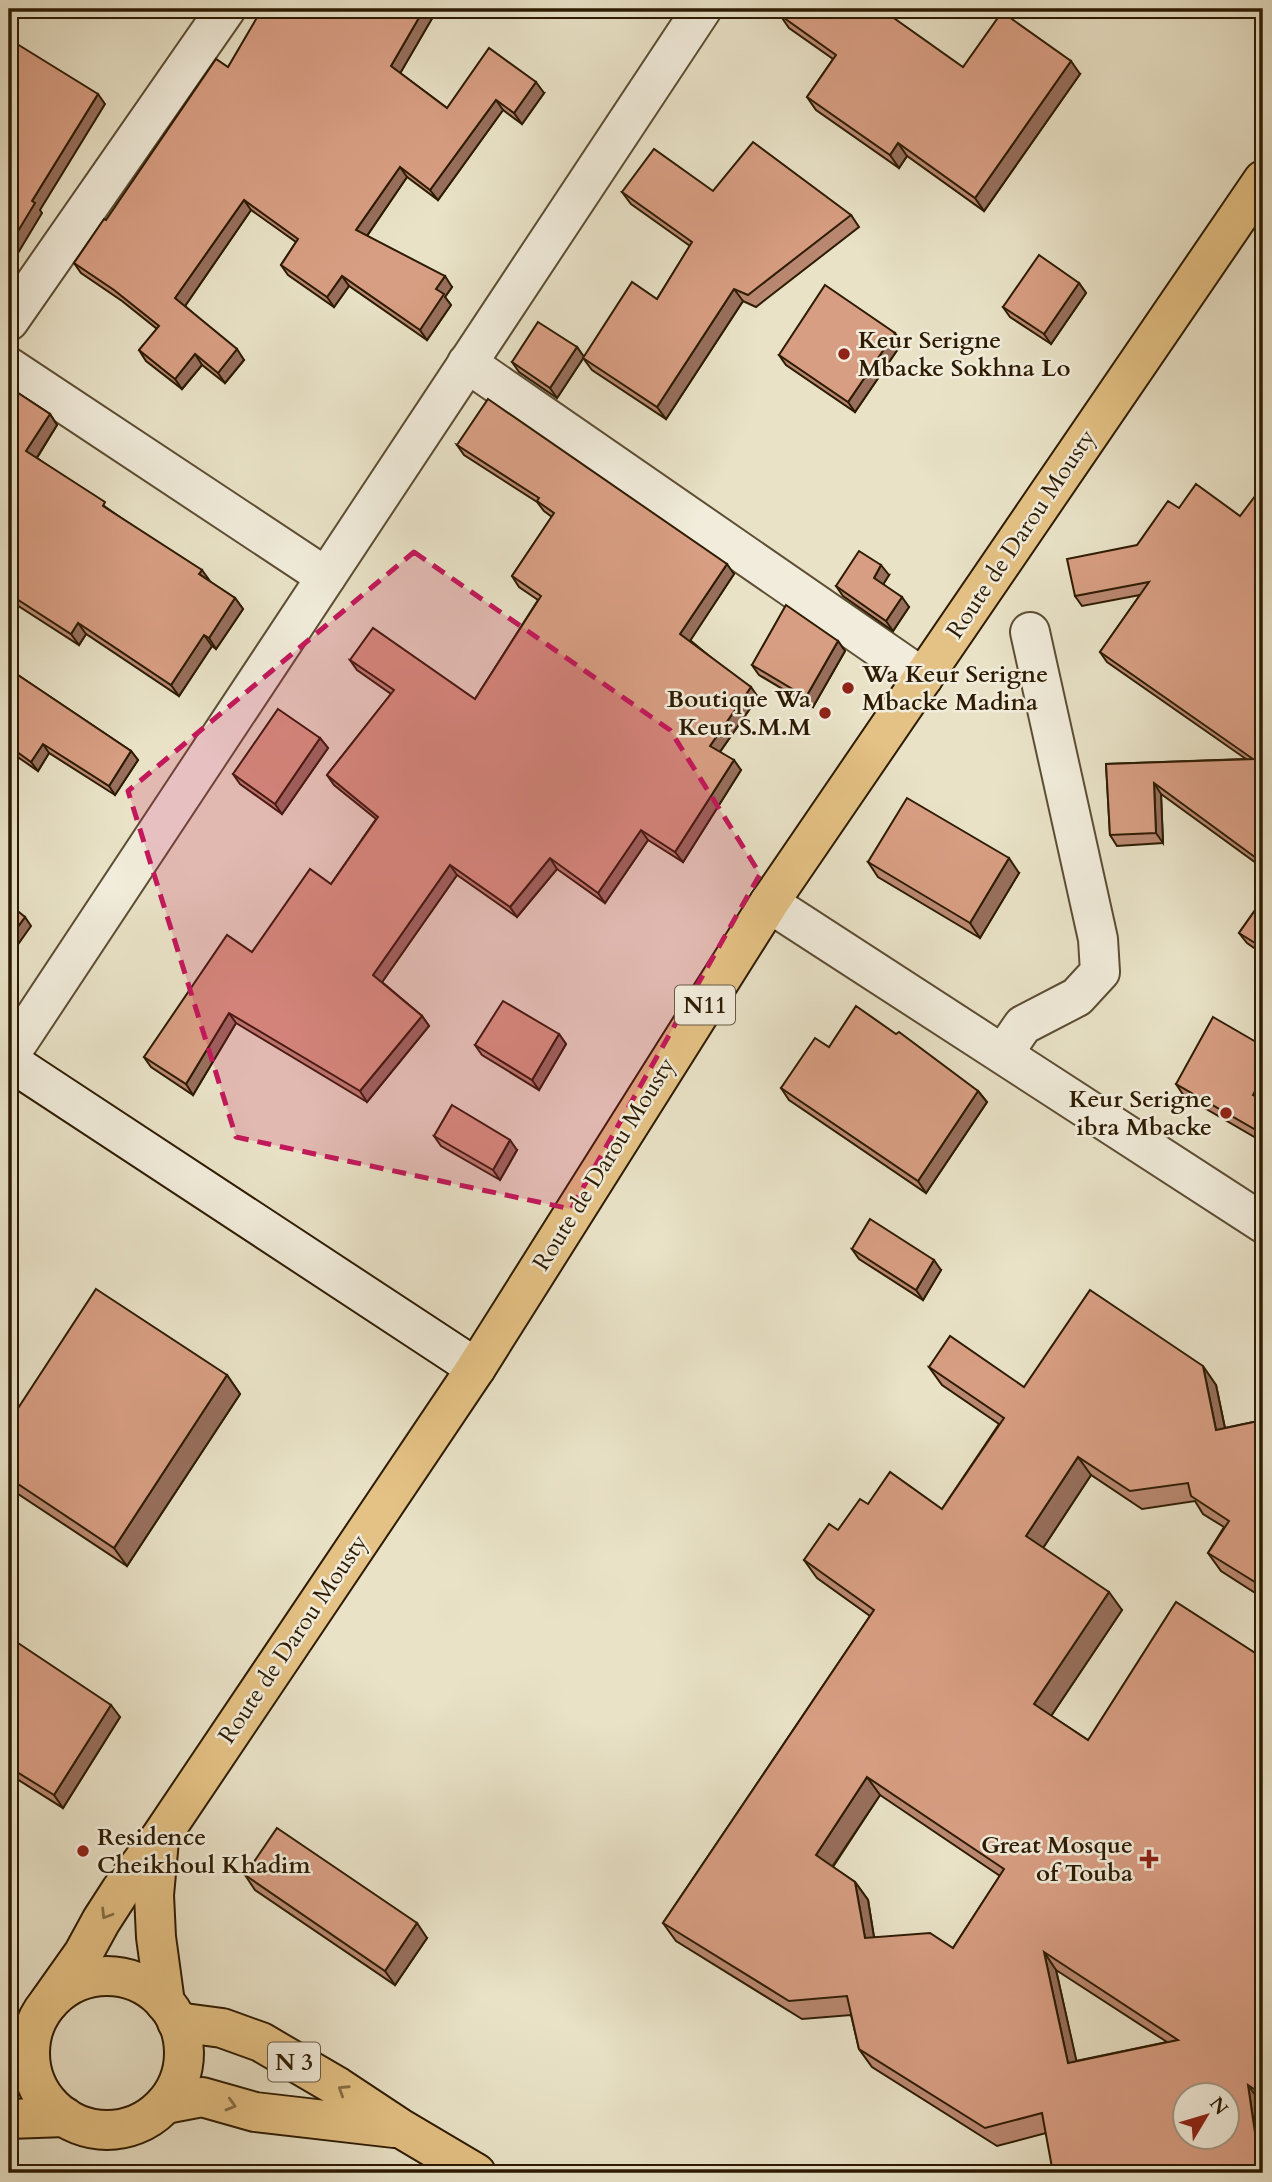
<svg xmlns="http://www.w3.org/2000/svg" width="1272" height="2182" font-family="Cardo,serif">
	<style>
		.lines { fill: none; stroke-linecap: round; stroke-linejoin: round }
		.minor-casing { stroke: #5c4d33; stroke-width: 42 }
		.tertiary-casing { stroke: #5c4d33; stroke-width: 42 }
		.secondary-casing { stroke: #2d1b02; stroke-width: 42 }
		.primary-casing { stroke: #2d1b02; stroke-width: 42 }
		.minor { stroke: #f1ecdb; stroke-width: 38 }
		.tertiary { stroke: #f1ecdb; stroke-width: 38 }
		.secondary { stroke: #f1ecdb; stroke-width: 38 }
		.primary { stroke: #e4c184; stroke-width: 38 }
		.wall { fill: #ba8871; stroke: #2d1b02; stroke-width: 2; fill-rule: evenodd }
		.shaded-wall { fill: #976f5c; stroke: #2d1b02; stroke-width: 2 }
		.building { fill: #d89e83; stroke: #2d1b02; stroke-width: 2; fill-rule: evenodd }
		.oneway { stroke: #886e43 }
		.marked { fill: #c2185b; fill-opacity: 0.2; stroke: #c2185b; stroke-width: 5; stroke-dasharray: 14 9; stroke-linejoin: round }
		.poi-dot { fill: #8f2418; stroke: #f1ecdb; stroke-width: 2.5 }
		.labels { text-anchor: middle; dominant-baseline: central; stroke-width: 5; stroke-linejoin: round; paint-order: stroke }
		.shield { fill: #f1ecdb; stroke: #685a43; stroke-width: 2 }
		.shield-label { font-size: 23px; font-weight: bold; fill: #2d1b02 }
		.poi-label { font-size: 24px; font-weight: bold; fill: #2d1b02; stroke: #f1ecdb; text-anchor: start }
		.street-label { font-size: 24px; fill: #2d1b02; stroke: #f1ecdb }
	</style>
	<rect width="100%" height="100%" fill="#e9e2c7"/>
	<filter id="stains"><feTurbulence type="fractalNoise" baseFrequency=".00286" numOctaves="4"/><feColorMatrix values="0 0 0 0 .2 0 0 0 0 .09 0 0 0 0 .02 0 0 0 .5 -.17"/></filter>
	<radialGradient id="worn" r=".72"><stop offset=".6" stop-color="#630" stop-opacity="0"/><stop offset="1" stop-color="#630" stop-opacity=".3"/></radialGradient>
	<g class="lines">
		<defs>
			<g id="minor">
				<path d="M9 321 226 9"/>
				<path d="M467 363 923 678"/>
				<path d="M9 367 326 577"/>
				<path d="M1003 1054 1023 1025 1077 997 1100 972 1098 939 1030 632"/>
			</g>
			<g id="tertiary">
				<path d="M769 903 1263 1223"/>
				<path d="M9 1056 702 9"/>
			</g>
			<path id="secondary" d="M9 1061 476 1368"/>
			<g id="primary">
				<path d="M159 1840 154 1895 156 1937 165 2003"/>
				<circle cx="107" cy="2053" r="77"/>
				<path d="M49 2002 83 1954 101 1921 121 1890 160 1838 476 1368 769 903 1263 180"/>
				<path d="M177 2022 222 2028 261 2042 338 2087 400 2128 476 2173"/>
				<path d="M165 2104 202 2097 255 2112 394 2128"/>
				<path d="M9 2119 65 2117"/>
			</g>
		</defs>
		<use href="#minor" class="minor-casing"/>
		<use href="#tertiary" class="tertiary-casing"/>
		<use href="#secondary" class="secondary-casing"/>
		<use href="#primary" class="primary-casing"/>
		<use href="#minor" class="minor"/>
		<use href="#tertiary" class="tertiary"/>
		<use href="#secondary" class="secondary"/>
		<use href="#primary" class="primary"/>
	</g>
	<g class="wall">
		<path d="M434 15 400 73 447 108 544 93 522 124 503 110 438 200 407 177 367 236 452 287 445 297 451 305 427 340 349 286 334 307 288 275 281 265 296 242 251 210 185 306 244 360 225 383 202 365 182 389 146 361 139 350 157 329 122 301 81 273 74 263 228 67Z"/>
		<path d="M780 15 963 67 1080 74 984 211 907 156 899 168 816 110 807 97 833 59 789 28Z"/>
		<path d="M713 191 851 215 859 227 756 307 743 301 666 419 592 370 583 358 657 299 690 246 631 204 622 192Z"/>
		<path d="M1079 283 1086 293 1051 344 1010 317 1003 307Z"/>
		<path d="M902 343 855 412 786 365 779 355Z"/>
		<path d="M577 347 584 357 557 398 519 372 512 362Z"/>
		<path d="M9 387 50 414 57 425 37 458 209 581 235 598 243 609 216 649 212 646 179 696 86 634 79 645 9 600Z"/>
		<path d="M457 445 734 574 690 640 758 697 720 752 741 770 683 862 648 840 605 903 557 869 517 917 457 875 382 982 422 1016 429 1026 367 1102 236 1023 193 1095 151 1067 144 1057 252 952 331 884 376 819 334 785 327 775 391 694 357 670 350 660 475 699 538 600 519 587 512 576 552 517 544 511 537 502 464 455Z"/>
		<path d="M1263 500V868L1161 794 1163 843 1117 846 1110 835 1106 764 1246 759 1107 662 1100 652 1140 595 1082 606 1075 596 1137 545 1179 508 1240 516Z"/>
		<path d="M889 575 883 584 909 607 893 631 843 596 836 586Z"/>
		<path d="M838 641 845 651 813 707 759 675 752 665Z"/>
		<path d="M9 669 131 751 138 760 115 795 49 753 38 771 9 751Z"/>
		<path d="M320 738 328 748 282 814 240 784 233 774Z"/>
		<path d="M868 862 1019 873 980 938 878 877Z"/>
		<path d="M1263 899V954L1247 943 1239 933Z"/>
		<path d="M559 1034 566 1044 539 1090 482 1055 475 1045Z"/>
		<path d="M1263 1046V1142L1184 1096 1176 1084Z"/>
		<path d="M829 1047 978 1091 987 1102 926 1193 789 1100 781 1088Z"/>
		<path d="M434 1136 517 1150 500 1180 441 1146Z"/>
		<path d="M852 1249 941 1270 923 1300 859 1259Z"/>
		<path d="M929 1367 1024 1387 1216 1385 1225 1428 1263 1420V1598L1221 1571 1208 1553 1224 1527 1203 1514 1195 1501 1142 1509 1091 1475 1043 1548 1122 1610 1051 1716 1088 1740 1263 1658V2105L1261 2103 1263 2120V2173L1046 2133 997 2146 872 2067 859 2049 851 2015 802 2019 676 1941 663 1923 870 1616 817 1578 804 1560 868 1504 942 1509 999 1424 942 1385ZM880 1795 1000 1876 953 1948 874 1937 868 1900 855 1882 833 1867ZM1056 1970 1167 2042 1076 2061Z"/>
		<path d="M227 1375 240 1394 127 1566 9 1488V1422Z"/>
		<path d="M9 1637 120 1717 63 1808 9 1774Z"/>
		<path d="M245 1875 427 1938 395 1985 255 1890Z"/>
	</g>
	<g class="shaded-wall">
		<path d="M424 9H430L434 15 398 77 391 66Z"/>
		<path d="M1071 61 1080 74 984 211 975 198Z"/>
		<path d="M536 82 544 93 522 124 514 113Z"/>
		<path d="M98 94 105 104 40 210 42 213 9 268V246L32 201Z"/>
		<path d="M496 100 503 110 438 200 430 190Z"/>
		<path d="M898 143 907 156 899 168 890 155Z"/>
		<path d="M400 167 407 177 364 240 356 230Z"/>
		<path d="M244 200 251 210 183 309 175 298Z"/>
		<path d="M342 276 349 286 334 307 327 297Z"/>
		<path d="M445 276 452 287 445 297 451 305 427 340 420 330 436 289Z"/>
		<path d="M1079 283 1086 293 1051 344 1044 334Z"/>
		<path d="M734 289 743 301 666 419 657 407Z"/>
		<path d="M895 333 902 343 855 412 848 402Z"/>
		<path d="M577 347 584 357 557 398 550 388Z"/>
		<path d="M237 349 244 360 225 383 218 373Z"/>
		<path d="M195 354 202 365 182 389 175 379Z"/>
		<path d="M50 414 57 425 34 462 26 451Z"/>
		<path d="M727 564 734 574 688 644 680 634Z"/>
		<path d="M881 565 889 575 881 588 874 578Z"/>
		<path d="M202 570 210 581 199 574Z"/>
		<path d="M902 597 909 607 893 631 886 621Z"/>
		<path d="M235 598 243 609 216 649 209 638Z"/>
		<path d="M78 623 86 634 79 645 71 634Z"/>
		<path d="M204 635 212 646 179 696 171 685Z"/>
		<path d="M838 641 845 651 813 707 806 697Z"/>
		<path d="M751 687 758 697 717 756 710 746Z"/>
		<path d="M320 738 328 748 282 814 275 804Z"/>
		<path d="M43 744 49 753 38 771 31 762Z"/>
		<path d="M131 751 138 760 115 795 109 786Z"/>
		<path d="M734 760 741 770 683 862 675 852Z"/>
		<path d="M1154 783 1161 794 1163 843 1156 833Z"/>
		<path d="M641 830 648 840 605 903 598 893Z"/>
		<path d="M550 858 557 869 517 917 510 907Z"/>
		<path d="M1009 858 1019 873 980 938 970 923Z"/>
		<path d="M450 865 457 875 380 985 373 975Z"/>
		<path d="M25 917 31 926 9 957V939Z"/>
		<path d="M229 1013 236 1023 193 1095 186 1084Z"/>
		<path d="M422 1016 429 1026 367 1102 360 1091Z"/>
		<path d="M559 1034 566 1044 539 1090 532 1080Z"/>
		<path d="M1263 1076V1105L1253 1095Z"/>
		<path d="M978 1091 987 1102 926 1193 918 1181Z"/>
		<path d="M510 1140 517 1150 500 1180 493 1170Z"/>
		<path d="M934 1260 941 1270 923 1300 916 1290Z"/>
		<path d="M1203 1366 1216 1385 1229 1448 1216 1430Z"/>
		<path d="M227 1375 240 1394 127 1566 114 1548Z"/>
		<path d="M1078 1457 1091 1475 1039 1554 1026 1536Z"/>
		<path d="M1109 1592 1122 1610 1047 1722 1034 1704Z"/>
		<path d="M111 1705 120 1717 63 1808 54 1795Z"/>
		<path d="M867 1777 880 1795 828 1873 816 1855Z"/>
		<path d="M855 1882 868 1900 877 1956 865 1938Z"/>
		<path d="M417 1923 427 1938 395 1985 385 1971Z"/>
		<path d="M1044 1952 1056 1970 1081 2081 1068 2063Z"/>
		<path d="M1248 2085 1261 2103 1263 2120V2173H1261Z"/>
	</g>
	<g class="building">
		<path d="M262 9H424L391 66 447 108 489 48 536 82 514 113 496 100 430 190 400 167 356 230 445 276 436 289 444 294 420 330 342 276 327 297 281 265 298 239 244 200 175 298 237 349 218 373 195 354 175 379 139 350 159 326 114 290 74 263 104 219 106 220 216 59 228 67Z"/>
		<path d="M785 9H881L963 67 1002 12 1071 61 975 198 898 143 890 155 807 97 836 55 780 15Z"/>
		<path d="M9 39 98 94 32 201 35 203 9 246Z"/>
		<path d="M753 142 851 215 748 295 734 289 657 407 583 358 632 282 657 299 692 242 622 192 654 149 713 191Z"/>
		<path d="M1039 255 1079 283 1044 334 1003 307Z"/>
		<path d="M825 285 895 333 848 402 779 355Z"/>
		<path d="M538 322 577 347 550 388 512 362Z"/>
		<path d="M9 387 50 414 26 451 105 502 103 506 202 570 199 574 235 598 209 638 204 635 171 685 78 623 71 634 9 594Z"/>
		<path d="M488 399 727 564 680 634 751 687 710 746 734 760 675 852 641 830 598 893 550 858 510 907 450 865 373 975 422 1016 360 1091 229 1013 186 1084 144 1057 227 935 252 952 310 869 331 884 378 817 327 775 394 690 350 660 373 628 475 699 541 596 512 576 554 513 537 501 539 498 457 445Z"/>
		<path d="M1196 484 1240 516 1256 495 1263 500V863L1154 783 1156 833 1110 835 1106 764 1253 759 1100 652 1149 582 1075 596 1067 559 1137 545 1168 501 1179 508Z"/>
		<path d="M859 551 881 565 874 578 902 597 886 621 836 586Z"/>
		<path d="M786 605 838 641 806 697 752 665Z"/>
		<path d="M9 669 131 751 109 786 43 744 31 762 9 746Z"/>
		<path d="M278 709 320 738 275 804 233 774Z"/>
		<path d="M907 798 1009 858 970 923 868 862Z"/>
		<path d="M1263 899V948L1239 933Z"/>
		<path d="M9 904 25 917 9 939Z"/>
		<path d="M503 1001 559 1034 532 1080 475 1045Z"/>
		<path d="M856 1006 896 1034 899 1032 978 1091 918 1181 781 1088 815 1038 829 1047Z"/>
		<path d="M1213 1017 1263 1046V1076L1253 1095 1263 1100V1134L1176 1084Z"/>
		<path d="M452 1105 510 1140 493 1170 434 1136Z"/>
		<path d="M870 1219 934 1260 916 1290 852 1249Z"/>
		<path d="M96 1289 227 1375 114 1548 9 1478V1422Z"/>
		<path d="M1090 1290 1203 1366 1216 1430 1263 1420V1587L1208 1553 1229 1521 1191 1496 1188 1483 1130 1491 1078 1457 1026 1536 1109 1592 1034 1704 1088 1740 1176 1602 1263 1658V2095L1248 2085 1261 2173H1053L1042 2113 985 2128 859 2049 847 1996 789 2001 663 1923 874 1610 804 1560 829 1524 838 1530 860 1499 868 1504 890 1472 942 1509 1004 1418 929 1367 950 1336 1024 1387ZM867 1777 1004 1869 953 1948 930 1933 865 1938 855 1882 816 1855ZM1044 1952 1178 2040 1068 2063ZM1185 2095H1227V2137H1185Z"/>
		<path d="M9 1637 111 1705 54 1795 9 1767Z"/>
		<path d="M277 1828 417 1923 385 1971 245 1875Z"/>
	</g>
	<defs><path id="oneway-chevron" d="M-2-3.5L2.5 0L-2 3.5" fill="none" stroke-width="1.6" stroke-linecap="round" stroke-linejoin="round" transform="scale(1.75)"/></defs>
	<g class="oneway">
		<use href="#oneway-chevron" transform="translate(106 1914) rotate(122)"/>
		<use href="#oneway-chevron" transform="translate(343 2090) rotate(-147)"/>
		<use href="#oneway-chevron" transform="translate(231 2105) rotate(16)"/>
	</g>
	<path class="marked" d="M414 552 670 730 760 874 571 1209 236 1137 128 791Z"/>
	<g class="poi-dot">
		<circle cx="844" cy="354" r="7"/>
		<circle cx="848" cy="688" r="7"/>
		<circle cx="825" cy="713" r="7"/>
		<circle cx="1226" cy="1113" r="7"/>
		<circle cx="83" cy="1851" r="7"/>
		<path d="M1145.5 1848.5h7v7h7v7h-7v7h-7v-7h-7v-7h7z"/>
	</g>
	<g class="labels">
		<g class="shield">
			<rect x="675" y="985.5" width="60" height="39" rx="5"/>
			<rect x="268" y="2042.5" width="52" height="39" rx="5"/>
		</g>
		<g class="shield-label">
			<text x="705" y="1005">N11</text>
			<text x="294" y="2062">N 3</text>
		</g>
		<g class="poi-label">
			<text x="858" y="340">Keur Serigne<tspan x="858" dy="28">Mbacke Sokhna Lo</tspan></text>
			<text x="862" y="674">Wa Keur Serigne<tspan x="862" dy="28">Mbacke Madina</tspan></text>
			<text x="811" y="699" text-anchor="end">Boutique Wa<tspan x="811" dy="28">Keur S.M.M</tspan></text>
			<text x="1212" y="1099" text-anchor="end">Keur Serigne<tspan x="1212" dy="28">ibra Mbacke</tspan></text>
			<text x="97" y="1837">Residence<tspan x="97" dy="28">Cheikhoul Khadim</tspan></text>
			<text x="1133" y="1845" text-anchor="end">Great Mosque<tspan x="1133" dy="28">of Touba</tspan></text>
		</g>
		<g class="street-label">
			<text transform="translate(1021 534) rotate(-56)">Route de Darou Mousty</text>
			<text transform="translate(604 1164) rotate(-58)">Route de Darou Mousty</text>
			<text transform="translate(293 1639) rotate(-56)">Route de Darou Mousty</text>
		</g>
	</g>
	<rect width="1272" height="2182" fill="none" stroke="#e9e2c7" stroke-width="35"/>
	<rect x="10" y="10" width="1251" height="2161" fill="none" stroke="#2d1b02" stroke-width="3.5"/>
	<rect x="18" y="18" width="1237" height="2147" fill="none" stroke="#2d1b02" stroke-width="2"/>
	<g transform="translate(1206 2116) rotate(52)"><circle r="33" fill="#f1ecdb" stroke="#a39884" stroke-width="2"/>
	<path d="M0-5L12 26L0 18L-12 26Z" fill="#8f2418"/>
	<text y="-10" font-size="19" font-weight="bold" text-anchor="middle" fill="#2d1b02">N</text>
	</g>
	<rect width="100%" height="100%" filter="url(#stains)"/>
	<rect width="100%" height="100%" fill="url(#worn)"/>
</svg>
